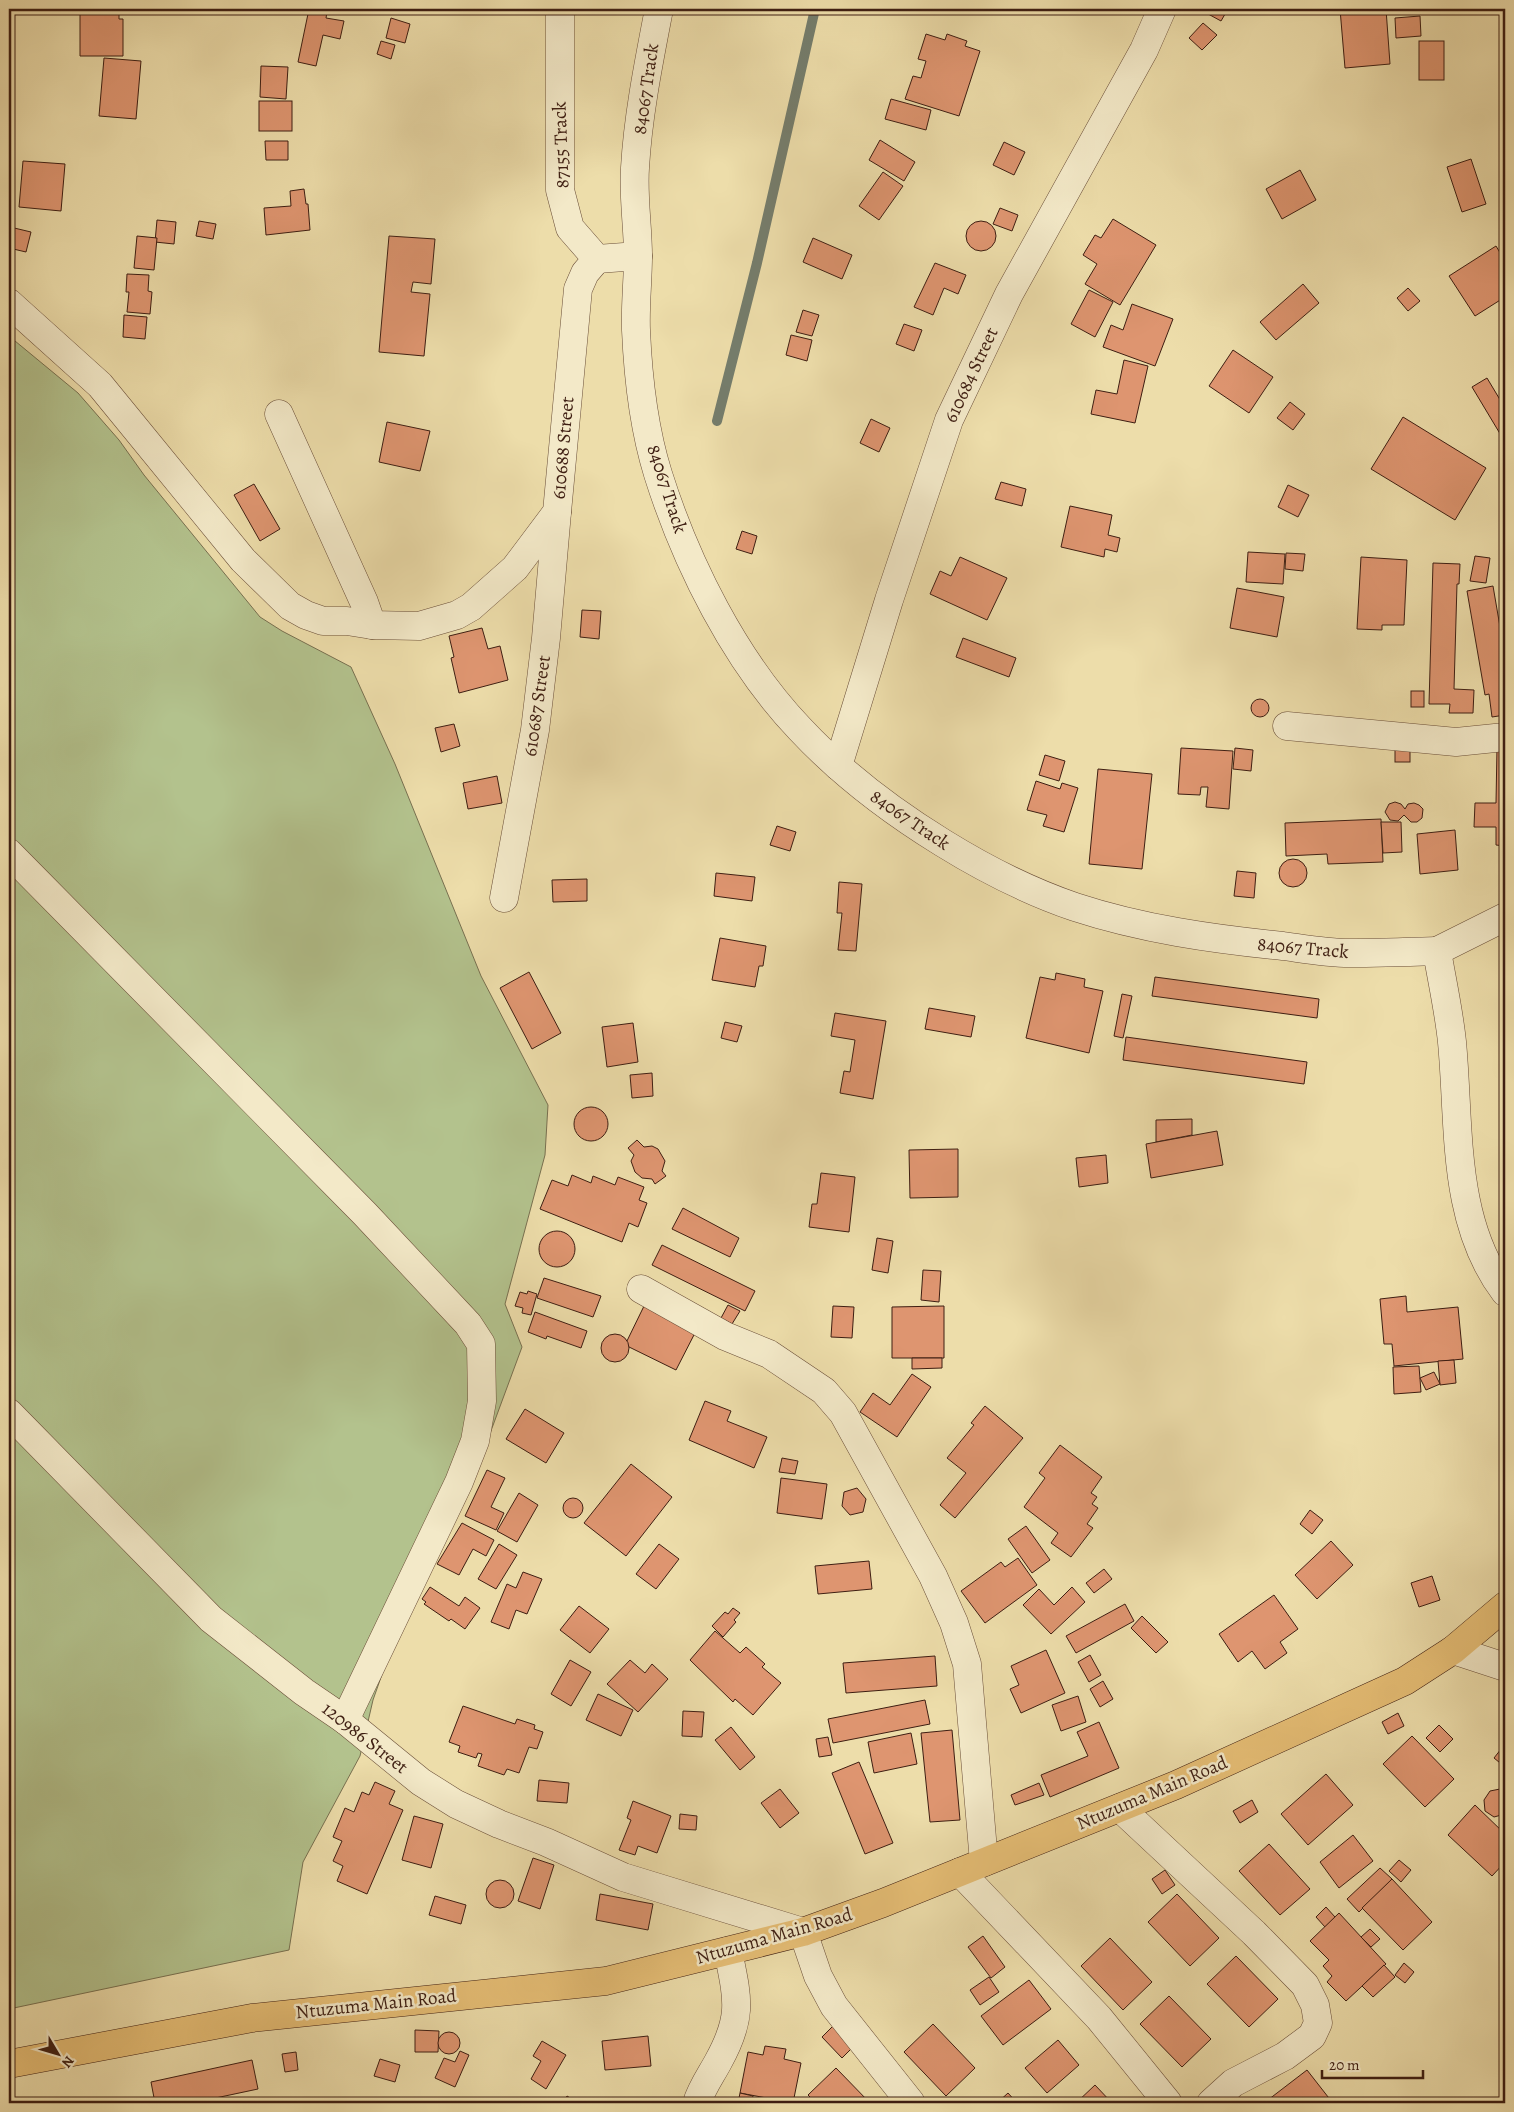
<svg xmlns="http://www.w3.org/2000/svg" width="1514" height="2112" font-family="Alegreya,serif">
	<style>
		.green { fill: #b3c28d; stroke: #787050 }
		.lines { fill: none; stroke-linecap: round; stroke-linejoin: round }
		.stream { stroke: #757d6c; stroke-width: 10 }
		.building { fill: #de9570; stroke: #3e1e12 }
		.minor-casing { stroke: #6a4e38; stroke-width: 29 }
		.major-casing { stroke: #3e1e12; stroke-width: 29 }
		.minor { stroke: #f3e9c8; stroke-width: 28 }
		.major { stroke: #e6be75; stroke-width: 28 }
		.labels { text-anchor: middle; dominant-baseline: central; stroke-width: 5; stroke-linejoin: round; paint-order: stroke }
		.street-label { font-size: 19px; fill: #3e1e12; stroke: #f3e9c8 }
	</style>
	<rect width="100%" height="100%" fill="#edddaa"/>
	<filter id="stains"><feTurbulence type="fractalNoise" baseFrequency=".004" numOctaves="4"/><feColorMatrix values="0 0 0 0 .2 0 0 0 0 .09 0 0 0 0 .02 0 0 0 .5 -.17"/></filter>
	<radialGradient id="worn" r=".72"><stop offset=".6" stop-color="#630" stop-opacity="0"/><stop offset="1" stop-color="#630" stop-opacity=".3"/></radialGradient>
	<path class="green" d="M9 336 78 393 119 440 144 475 260 617 282 631 351 667 395 764 481 976 548 1105 545 1155 505 1304 522 1347 475 1474 386 1663 373 1700 360 1756 303 1862 289 1950 9 2009Z"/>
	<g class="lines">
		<path class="stream" d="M717 421 757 263 815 9"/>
	</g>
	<g class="building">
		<path d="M80 9H119V19H123V56H80Z"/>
		<path d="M309 9 327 12 326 18 344 21 340 39 323 35 316 66 298 62Z"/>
		<path d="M1199 9H1228L1221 21Z"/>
		<path d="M1340 9H1386L1390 64 1345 68Z"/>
		<path d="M1420 16 1421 36 1396 38 1395 18Z"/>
		<path d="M391 18 410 24 405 43 386 38Z"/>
		<path d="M1203 23 1217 35 1202 50 1189 38Z"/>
		<path d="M926 34 945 40 947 34 967 41 965 46 980 51 959 116 905 99 913 76 921 78 926 61 918 59Z"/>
		<path d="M381 41 395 45 391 59 377 54Z"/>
		<rect x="1419" y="41" width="25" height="39"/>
		<path d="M104 58 141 61 136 119 99 116Z"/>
		<path d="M261 66 288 67 286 99 260 97Z"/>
		<path d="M891 99 931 110 926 130 885 119Z"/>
		<rect x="259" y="101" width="33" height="30"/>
		<path d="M880 140 915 162 904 181 869 160Z"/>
		<path d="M265 141H288V160H266Z"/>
		<path d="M1004 142 1025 152 1014 175 993 165Z"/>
		<path d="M1471 159 1486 204 1462 212 1447 167Z"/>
		<path d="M23 161 65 164 61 211 19 207Z"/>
		<path d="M1300 170 1316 200 1282 219 1266 189Z"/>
		<path d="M883 172 903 186 879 220 859 206Z"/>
		<path d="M304 189 306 204H308L310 230 266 235 264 208 291 206 290 191Z"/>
		<path d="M1000 208 1018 215 1012 231 993 224Z"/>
		<path d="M1113 219 1156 245 1120 305 1085 284 1097 264 1083 255 1095 235 1101 238Z"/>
		<path d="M157 220 176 222 174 244 155 242Z"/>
		<circle cx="981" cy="236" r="15"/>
		<path d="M199 221 216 224 213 239 196 236Z"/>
		<path d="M10 227 31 232 26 252 9 248Z"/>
		<path d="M137 236 157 238 154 270 134 268Z"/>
		<path d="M389 236 435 239 431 284 413 282 411 292 430 294 424 356 379 352Z"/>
		<path d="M813 238 852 255 842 279 803 262Z"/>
		<path d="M1496 246 1505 261V297L1475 316 1449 276Z"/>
		<path d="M935 263 966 275 958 294 944 288 933 315 914 307Z"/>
		<path d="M127 274 149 275 148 291 152 292 150 314 127 312 129 292H126Z"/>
		<path d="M1303 284 1319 303 1276 340 1260 322Z"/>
		<path d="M1408 288 1420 301 1408 311 1397 298Z"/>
		<path d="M1089 290 1113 302 1095 337 1071 324Z"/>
		<path d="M1132 304 1173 319 1155 366 1103 347 1111 325 1123 330Z"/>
		<path d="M803 310 819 315 812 336 796 332Z"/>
		<path d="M124 315 147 317 145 339 123 337Z"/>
		<path d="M904 324 922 330 914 351 896 344Z"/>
		<path d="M791 335 812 340 807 361 786 355Z"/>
		<path d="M1233 350 1273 377 1249 413 1209 386Z"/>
		<path d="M1124 360 1148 366 1135 423 1091 414 1096 390 1117 394Z"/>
		<path d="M1487 378 1505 408V442L1472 387Z"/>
		<path d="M1290 402 1305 414 1293 430 1277 418Z"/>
		<path d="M1403 417 1486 468 1455 520 1371 469Z"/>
		<path d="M871 419 890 428 879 452 860 443Z"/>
		<path d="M387 422 430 431 420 471 379 462Z"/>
		<path d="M1001 482 1026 489 1022 506 995 499Z"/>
		<path d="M254 484 280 529 260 541 234 495Z"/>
		<path d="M1288 485 1309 495 1298 517 1278 507Z"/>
		<path d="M1070 506 1112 515 1108 535 1120 538 1117 552 1105 549 1104 557 1061 547Z"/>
		<path d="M742 531 757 536 752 554 736 549Z"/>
		<path d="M1248 552 1285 554 1283 584 1246 582Z"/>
		<path d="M1286 553 1305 554 1303 571 1285 569Z"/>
		<path d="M1475 556 1490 558 1486 583 1470 581Z"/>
		<path d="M960 557 1007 578 987 620 930 594 940 571 951 576Z"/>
		<path d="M1361 557 1407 560 1404 625H1382V630L1357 629Z"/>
		<path d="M1433 563 1460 564 1459 584H1457L1454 689 1474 690 1473 713H1449L1450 704H1429Z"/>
		<path d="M1493 586 1505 656V715L1492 717 1489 694 1485 695 1467 591Z"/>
		<path d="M1237 588 1284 597 1277 637 1230 628Z"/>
		<path d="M582 610 601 611 599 639 580 637Z"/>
		<path d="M482 628 488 649 500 646 508 680 459 693 451 658 454 657 449 636Z"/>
		<path d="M963 638 1016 658 1009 677 956 657Z"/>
		<rect x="1411" y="691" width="13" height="16"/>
		<circle cx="1260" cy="708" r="9"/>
		<path d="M454 724 460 746 441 752 435 728Z"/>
		<path d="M1497 747H1505V846L1496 845V827H1474L1475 803H1496Z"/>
		<path d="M1181 748 1233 751 1229 809 1206 807 1208 787H1201L1200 795 1178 794Z"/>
		<path d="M1235 748 1253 750 1251 771 1233 769Z"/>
		<rect x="1395" y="748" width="15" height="14"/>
		<path d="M1045 755 1065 761 1059 781 1039 775Z"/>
		<path d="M1098 769 1152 774 1142 869 1089 864Z"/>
		<path d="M497 776 502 803 468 809 463 783Z"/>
		<path d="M1036 781 1060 789 1062 783 1078 788 1064 832 1043 826 1047 815 1027 810Z"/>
		<path d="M1395 802 1401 804 1405 809 1408 804 1414 803 1419 805 1423 809 1422 818 1417 822H1411L1404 815 1398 821 1390 820 1385 812 1389 804Z"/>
		<path d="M1381 819 1383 862 1328 864 1327 854 1286 856 1285 823Z"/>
		<path d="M1381 822H1401L1402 852 1383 853Z"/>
		<path d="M777 826 796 832 790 851 770 845Z"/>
		<path d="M1455 830 1458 870 1420 874 1417 834Z"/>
		<circle cx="1293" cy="873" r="14"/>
		<path d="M1237 871 1256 873 1254 898 1234 896Z"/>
		<path d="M716 873 755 877 752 901 714 896Z"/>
		<path d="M587 879V901L553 902 552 880Z"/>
		<path d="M839 882 862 884 856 951 838 950 842 913H837Z"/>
		<path d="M720 938 766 946 763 966H759L755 987 712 980Z"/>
		<path d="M529 972 561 1033 532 1049 500 988Z"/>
		<path d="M1056 973 1085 979 1084 987 1103 991 1089 1053 1026 1038 1040 977 1055 980Z"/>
		<path d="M1155 977 1319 999 1317 1018 1152 996Z"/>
		<path d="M1122 994 1132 996 1123 1038 1114 1036Z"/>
		<path d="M929 1008 975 1016 971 1037 925 1029Z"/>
		<path d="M835 1013 886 1021 873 1099 840 1093 844 1071 850 1072 855 1040 831 1036Z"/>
		<path d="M725 1022 742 1026 737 1042 721 1038Z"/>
		<path d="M633 1023 638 1062 607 1067 602 1027Z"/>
		<path d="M1126 1037 1307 1062 1304 1084 1123 1060Z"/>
		<path d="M652 1073 653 1096 632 1098 630 1075Z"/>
		<circle cx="591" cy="1124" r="17"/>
		<path d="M1192 1119V1135L1156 1142V1120Z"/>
		<path d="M1217 1131 1223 1165 1151 1178 1146 1144Z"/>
		<path d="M637 1140 644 1147 652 1146 658 1149 665 1161 662 1171 666 1176 655 1184 652 1179 642 1178 635 1172 631 1161 634 1155 628 1148Z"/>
		<path d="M958 1149V1197L910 1198 909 1150Z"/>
		<path d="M1106 1155 1108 1183 1079 1187 1076 1158Z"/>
		<path d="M821 1173 855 1177 849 1232 809 1227 812 1204H817Z"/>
		<path d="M572 1175 591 1183 593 1176 615 1185 618 1177 644 1187 639 1200 647 1203 638 1227 629 1223 622 1242 540 1209 552 1180 568 1186Z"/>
		<path d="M683 1208 739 1238 730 1257 672 1229Z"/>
		<circle cx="557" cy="1249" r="18"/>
		<path d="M877 1238 893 1241 888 1273 872 1270Z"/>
		<path d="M662 1245 755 1291 745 1311 652 1265Z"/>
		<path d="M923 1270 941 1271 939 1302 921 1300Z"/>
		<path d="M544 1278 601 1296 593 1317 537 1298Z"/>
		<path d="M528 1291 537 1294 531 1315 522 1313 523 1308 515 1306 520 1292 527 1294Z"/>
		<path d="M1406 1296 1407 1312 1458 1307 1463 1359 1394 1366 1392 1344H1384L1380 1299Z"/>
		<path d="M645 1304 697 1329 676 1370 625 1345Z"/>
		<path d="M728 1305 740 1311 732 1324 721 1318Z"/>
		<path d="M833 1306 854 1307 852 1338 831 1337Z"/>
		<path d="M944 1306V1358H892V1307Z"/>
		<path d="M535 1312 587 1331 581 1348 547 1336 546 1339 528 1332Z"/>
		<circle cx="615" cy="1348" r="14"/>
		<path d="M912 1358H942V1368L912 1369Z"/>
		<path d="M1454 1360 1456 1383 1440 1385 1438 1361Z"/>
		<path d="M1419 1366 1421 1392 1394 1394 1393 1367Z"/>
		<path d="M1434 1372 1440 1384 1426 1390 1420 1378Z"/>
		<path d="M912 1374 931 1387 897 1437 860 1412 873 1393 890 1405Z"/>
		<path d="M705 1401 731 1411 727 1421 767 1437 754 1468 689 1440Z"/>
		<path d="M985 1406 1023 1438 955 1518 940 1505 966 1473 947 1458 974 1425 971 1423Z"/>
		<path d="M525 1409 564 1433 546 1463 506 1439Z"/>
		<path d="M1060 1445 1102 1477 1091 1493 1097 1497 1092 1504 1098 1508 1087 1524 1093 1528 1071 1557 1051 1543 1058 1533 1024 1507 1045 1478 1039 1473Z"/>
		<path d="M782 1458 798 1461 795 1474 779 1472Z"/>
		<path d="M631 1464 672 1497 626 1556 584 1523Z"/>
		<path d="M487 1470 505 1478 491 1507 504 1513 496 1530 465 1516Z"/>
		<path d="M781 1478 827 1484 822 1519 777 1513Z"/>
		<path d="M857 1488 866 1499 863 1512 850 1515 842 1506 844 1492Z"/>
		<path d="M519 1493 538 1505 517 1542 497 1531Z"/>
		<circle cx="573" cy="1508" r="10"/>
		<path d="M1310 1510 1323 1520 1312 1534 1300 1524Z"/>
		<path d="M462 1523 494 1540 486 1556 473 1549 459 1575 437 1564Z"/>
		<path d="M1026 1526 1050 1560 1032 1573 1008 1539Z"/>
		<path d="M1331 1541 1353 1565 1317 1599 1295 1575Z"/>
		<path d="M499 1544 517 1555 496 1589 478 1579Z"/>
		<path d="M659 1544 679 1559 656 1589 636 1574Z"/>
		<path d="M1018 1558 1037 1585 985 1623 961 1591 1001 1562 1005 1567Z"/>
		<path d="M869 1561 872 1589 818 1594 815 1566Z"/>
		<path d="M1104 1569 1112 1579 1094 1593 1086 1583Z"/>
		<path d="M523 1572 542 1579 527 1614 516 1610 509 1629 491 1622 507 1584 516 1588Z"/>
		<path d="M1432 1576 1440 1600 1419 1607 1411 1583Z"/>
		<path d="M430 1587 459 1606 465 1597 480 1608 465 1629 451 1619 449 1621 424 1604 426 1602 422 1599Z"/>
		<path d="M1072 1587 1085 1602 1051 1634 1023 1605 1039 1589 1054 1605Z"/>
		<path d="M1274 1595 1298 1629 1280 1642 1287 1653 1265 1669 1252 1651 1238 1662 1219 1634Z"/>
		<path d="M1125 1604 1134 1621 1076 1653 1066 1636Z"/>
		<path d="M579 1606 609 1629 590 1653 560 1630Z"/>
		<path d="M733 1608 740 1613 734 1620 736 1622 723 1637 712 1626 725 1612 728 1614Z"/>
		<path d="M1142 1616 1168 1642 1156 1653 1131 1628Z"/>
		<path d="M715 1631 740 1653 746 1647 765 1664 762 1667 781 1683 753 1715 735 1699 733 1702 690 1660Z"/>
		<path d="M1046 1650 1065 1693 1021 1713 1010 1689 1019 1685 1011 1666Z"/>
		<path d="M1090 1655 1101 1675 1089 1682 1078 1662Z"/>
		<path d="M935 1656 937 1686 846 1693 843 1663Z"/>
		<path d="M570 1660 591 1672 571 1706 551 1694Z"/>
		<path d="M630 1660 645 1673 652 1664 668 1679 638 1712 607 1684Z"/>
		<path d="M1103 1681 1113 1699 1100 1707 1090 1689Z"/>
		<path d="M598 1694 633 1710 621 1736 586 1720Z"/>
		<path d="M1078 1696 1086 1722 1061 1731 1052 1705Z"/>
		<path d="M925 1700 930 1724 833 1743 828 1719Z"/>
		<path d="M463 1706 515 1724 517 1719 535 1725 534 1729 543 1732 537 1749 529 1747 519 1773 507 1769 504 1775 478 1766 482 1754 478 1753 476 1758 458 1752 460 1746 449 1742Z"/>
		<path d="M683 1711 704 1712 702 1737 682 1736Z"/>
		<path d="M1398 1713 1404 1726 1388 1734 1382 1722Z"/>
		<path d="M1099 1722 1119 1768 1050 1797 1041 1775 1088 1756 1077 1732Z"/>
		<path d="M1439 1725 1453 1739 1440 1752 1426 1738Z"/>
		<path d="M731 1727 755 1757 740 1770 715 1740Z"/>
		<path d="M952 1730 960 1820 930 1822 921 1733Z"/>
		<path d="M911 1733 917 1764 874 1773 868 1742Z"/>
		<path d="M1412 1736 1454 1779 1425 1807 1383 1764Z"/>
		<path d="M828 1737 832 1755 819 1757 816 1739Z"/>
		<path d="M1505 1744V1767L1494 1758Z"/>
		<path d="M859 1762 893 1843 865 1854 832 1773Z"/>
		<path d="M1326 1774 1353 1805 1308 1845 1281 1814Z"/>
		<path d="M539 1780 569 1783 567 1803 537 1801Z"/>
		<path d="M375 1782 395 1791 389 1804 403 1810 367 1894 337 1881 343 1866 333 1861 342 1841 333 1837 345 1808 354 1812 362 1792 369 1795Z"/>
		<path d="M1039 1783 1044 1795 1015 1805 1011 1795Z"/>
		<path d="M780 1789 799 1813 780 1828 761 1803Z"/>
		<path d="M1500 1789 1505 1792V1814L1494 1817 1485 1811 1484 1800 1490 1791Z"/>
		<path d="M1252 1800 1258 1812 1240 1823 1233 1811Z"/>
		<path d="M633 1801 671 1816 657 1853 638 1846 635 1855 619 1850 631 1820 627 1818Z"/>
		<path d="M1475 1805 1505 1834V1862L1492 1876 1448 1835Z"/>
		<path d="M680 1814 697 1816 696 1830 679 1829Z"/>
		<path d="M414 1816 443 1824 431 1868 402 1860Z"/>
		<path d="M1353 1835 1373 1861 1339 1888 1320 1862Z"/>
		<path d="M1269 1844 1310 1889 1280 1915 1239 1871Z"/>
		<path d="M533 1858 554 1865 540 1909 518 1901Z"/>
		<path d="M1399 1860 1411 1870 1401 1882 1389 1871Z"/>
		<path d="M1380 1868 1392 1879 1359 1912 1347 1899Z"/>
		<path d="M1165 1870 1175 1885 1162 1894 1152 1879Z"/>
		<path d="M1392 1879 1432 1922 1403 1950 1362 1908Z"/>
		<circle cx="500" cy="1894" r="14"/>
		<path d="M600 1894 653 1904 648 1930 596 1920Z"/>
		<path d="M1177 1894 1219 1938 1190 1966 1148 1922Z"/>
		<path d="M435 1896 466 1905 461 1924 429 1915Z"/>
		<path d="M1326 1907 1335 1917 1325 1927 1316 1917Z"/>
		<path d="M1339 1913 1386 1964 1346 2001 1327 1982 1332 1976 1323 1966 1329 1960 1310 1941Z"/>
		<path d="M1370 1929 1380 1939 1371 1947 1361 1937Z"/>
		<path d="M983 1936 1005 1967 991 1978 968 1947Z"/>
		<path d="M1110 1938 1152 1982 1123 2010 1081 1966Z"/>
		<path d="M1236 1956 1278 1999 1249 2027 1207 1984Z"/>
		<path d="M1404 1963 1414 1972 1405 1983 1395 1975Z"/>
		<path d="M1384 1965 1395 1977 1373 1997 1362 1986Z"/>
		<path d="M989 1977 999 1992 980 2005 970 1990Z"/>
		<path d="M1029 1980 1051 2009 1003 2045 981 2016Z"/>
		<path d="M1169 1996 1211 2039 1182 2067 1140 2024Z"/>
		<path d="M836 2023 856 2044 842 2058 822 2037Z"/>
		<path d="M933 2024 975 2068 946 2096 904 2052Z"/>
		<path d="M415 2030 439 2031 438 2052H415Z"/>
		<circle cx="449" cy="2043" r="11"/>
		<path d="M648 2036 651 2066 605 2070 602 2041Z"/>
		<path d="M1058 2040 1079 2065 1047 2093 1025 2068Z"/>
		<path d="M542 2041 566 2055 546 2089 531 2079 541 2061 533 2056Z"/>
		<path d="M765 2046 786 2049 784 2059 801 2063 793 2103 740 2093 748 2052 763 2055Z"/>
		<path d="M460 2051 469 2055 455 2087 435 2078 444 2058 455 2062Z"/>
		<path d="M296 2052 298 2070 285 2072 282 2054Z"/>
		<path d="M380 2059 400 2065 395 2082 374 2076Z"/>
		<path d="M252 2060 258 2089 192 2103H155L151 2082Z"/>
		<path d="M836 2068 870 2103H816L808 2095Z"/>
		<path d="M1307 2070 1332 2102 1264 2103Z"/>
		<path d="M1095 2085 1112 2103H1076Z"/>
		<path d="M740 2093 753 2096 752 2103H738Z"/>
		<path d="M1008 2093 1017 2103H997Z"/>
		<path d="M567 2096 578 2103H563Z"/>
		<path d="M1126 2098 1132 2103H1121Z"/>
	</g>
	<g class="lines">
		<defs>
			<g id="minor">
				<path d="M560 9V190L570 228 597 259 638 256"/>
				<path d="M659 9C649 61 638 115 635 168 633 197 638 227 638 256 638 281 635 305 636 330 638 377 644 429 658 474 686 563 735 661 800 729 842 774 891 811 943 843 985 869 1028 891 1075 907 1142 929 1213 939 1283 946 1305 949 1327 953 1349 953 1378 953 1408 952 1437 951 1442 981 1449 1012 1452 1042 1460 1126 1451 1221 1505 1292"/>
				<path d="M9 303 100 385 243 560 290 606 306 615 323 621H347L372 625"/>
				<path d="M279 414 364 602 372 625 419 626 457 615 471 607 515 568 557 512 578 289 585 273 597 259"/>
				<path d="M1287 726 1456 742 1505 737"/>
				<path d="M838 766 889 600 949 420 1009 294 1144 50 1162 9"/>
				<path d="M9 853 365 1214 468 1324 481 1344 482 1401 475 1441 459 1482 345 1720"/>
				<path d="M504 898 535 730 546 638 557 512"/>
				<path d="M1437 951 1505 917"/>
				<path d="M641 1289 725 1336 769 1354 824 1391 843 1413 933 1576 954 1623 967 1664 984 1862"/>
				<path d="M9 1413 211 1619 304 1692 345 1720 421 1782 456 1804 499 1824 546 1842 623 1877 803 1932 818 1976 834 2006 911 2103"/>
				<path d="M1453 1650 1505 1667"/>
				<path d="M1120 1808 1254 1933 1305 1985 1315 2005 1318 2023 1312 2036 1285 2056 1233 2083 1211 2103"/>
				<path d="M960 1872 1099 2018 1168 2103"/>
				<path d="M697 2103C701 2089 711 2075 718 2062 743 2017 738 2000 728 1951"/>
			</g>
			<path id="major" d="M9 2064 252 2018 606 1981 803 1932 883 1903 1176 1785 1405 1681 1453 1650 1505 1606"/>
		</defs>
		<use href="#minor" class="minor-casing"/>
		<use href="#major" class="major-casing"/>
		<use href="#minor" class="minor"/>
		<use href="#major" class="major"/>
	</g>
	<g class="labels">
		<g class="street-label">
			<text transform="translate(646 89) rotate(-82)">84067 Track</text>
			<text transform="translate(561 145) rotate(-92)">87155 Track</text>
			<text transform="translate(971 375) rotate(-65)">610684 Street</text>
			<text transform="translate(563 448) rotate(-85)">610688 Street</text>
			<text transform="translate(667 489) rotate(72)">84067 Track</text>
			<text transform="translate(537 706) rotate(-82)">610687 Street</text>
			<text transform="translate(910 820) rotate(34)">84067 Track</text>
			<text transform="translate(1303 948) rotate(5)">84067 Track</text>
			<text transform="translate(365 1738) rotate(38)">120986 Street</text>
			<text transform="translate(1152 1793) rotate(-23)">Ntuzuma Main Road</text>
			<text transform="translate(774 1936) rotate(-16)">Ntuzuma Main Road</text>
			<text transform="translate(376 2004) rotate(-6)">Ntuzuma Main Road</text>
		</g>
	</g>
	<rect width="1514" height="2112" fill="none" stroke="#edddaa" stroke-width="30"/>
	<rect x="10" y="10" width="1494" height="2092" fill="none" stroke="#3e1e12" stroke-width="2.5"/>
	<rect x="15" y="15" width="1484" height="2082" fill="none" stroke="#3e1e12"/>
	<g transform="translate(58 2054) rotate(128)" stroke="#f3e9c8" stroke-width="4" paint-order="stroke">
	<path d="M0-4L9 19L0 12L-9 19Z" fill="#3e1e12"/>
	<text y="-8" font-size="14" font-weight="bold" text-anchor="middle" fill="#3e1e12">N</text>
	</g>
	<path d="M1322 2070v8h101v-8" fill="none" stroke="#3e1e12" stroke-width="2.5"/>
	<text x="1329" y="2070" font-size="15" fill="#3e1e12" stroke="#f3e9c8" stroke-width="4" paint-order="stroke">20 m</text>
	<rect width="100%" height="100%" filter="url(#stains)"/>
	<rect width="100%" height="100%" fill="url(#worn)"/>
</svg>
